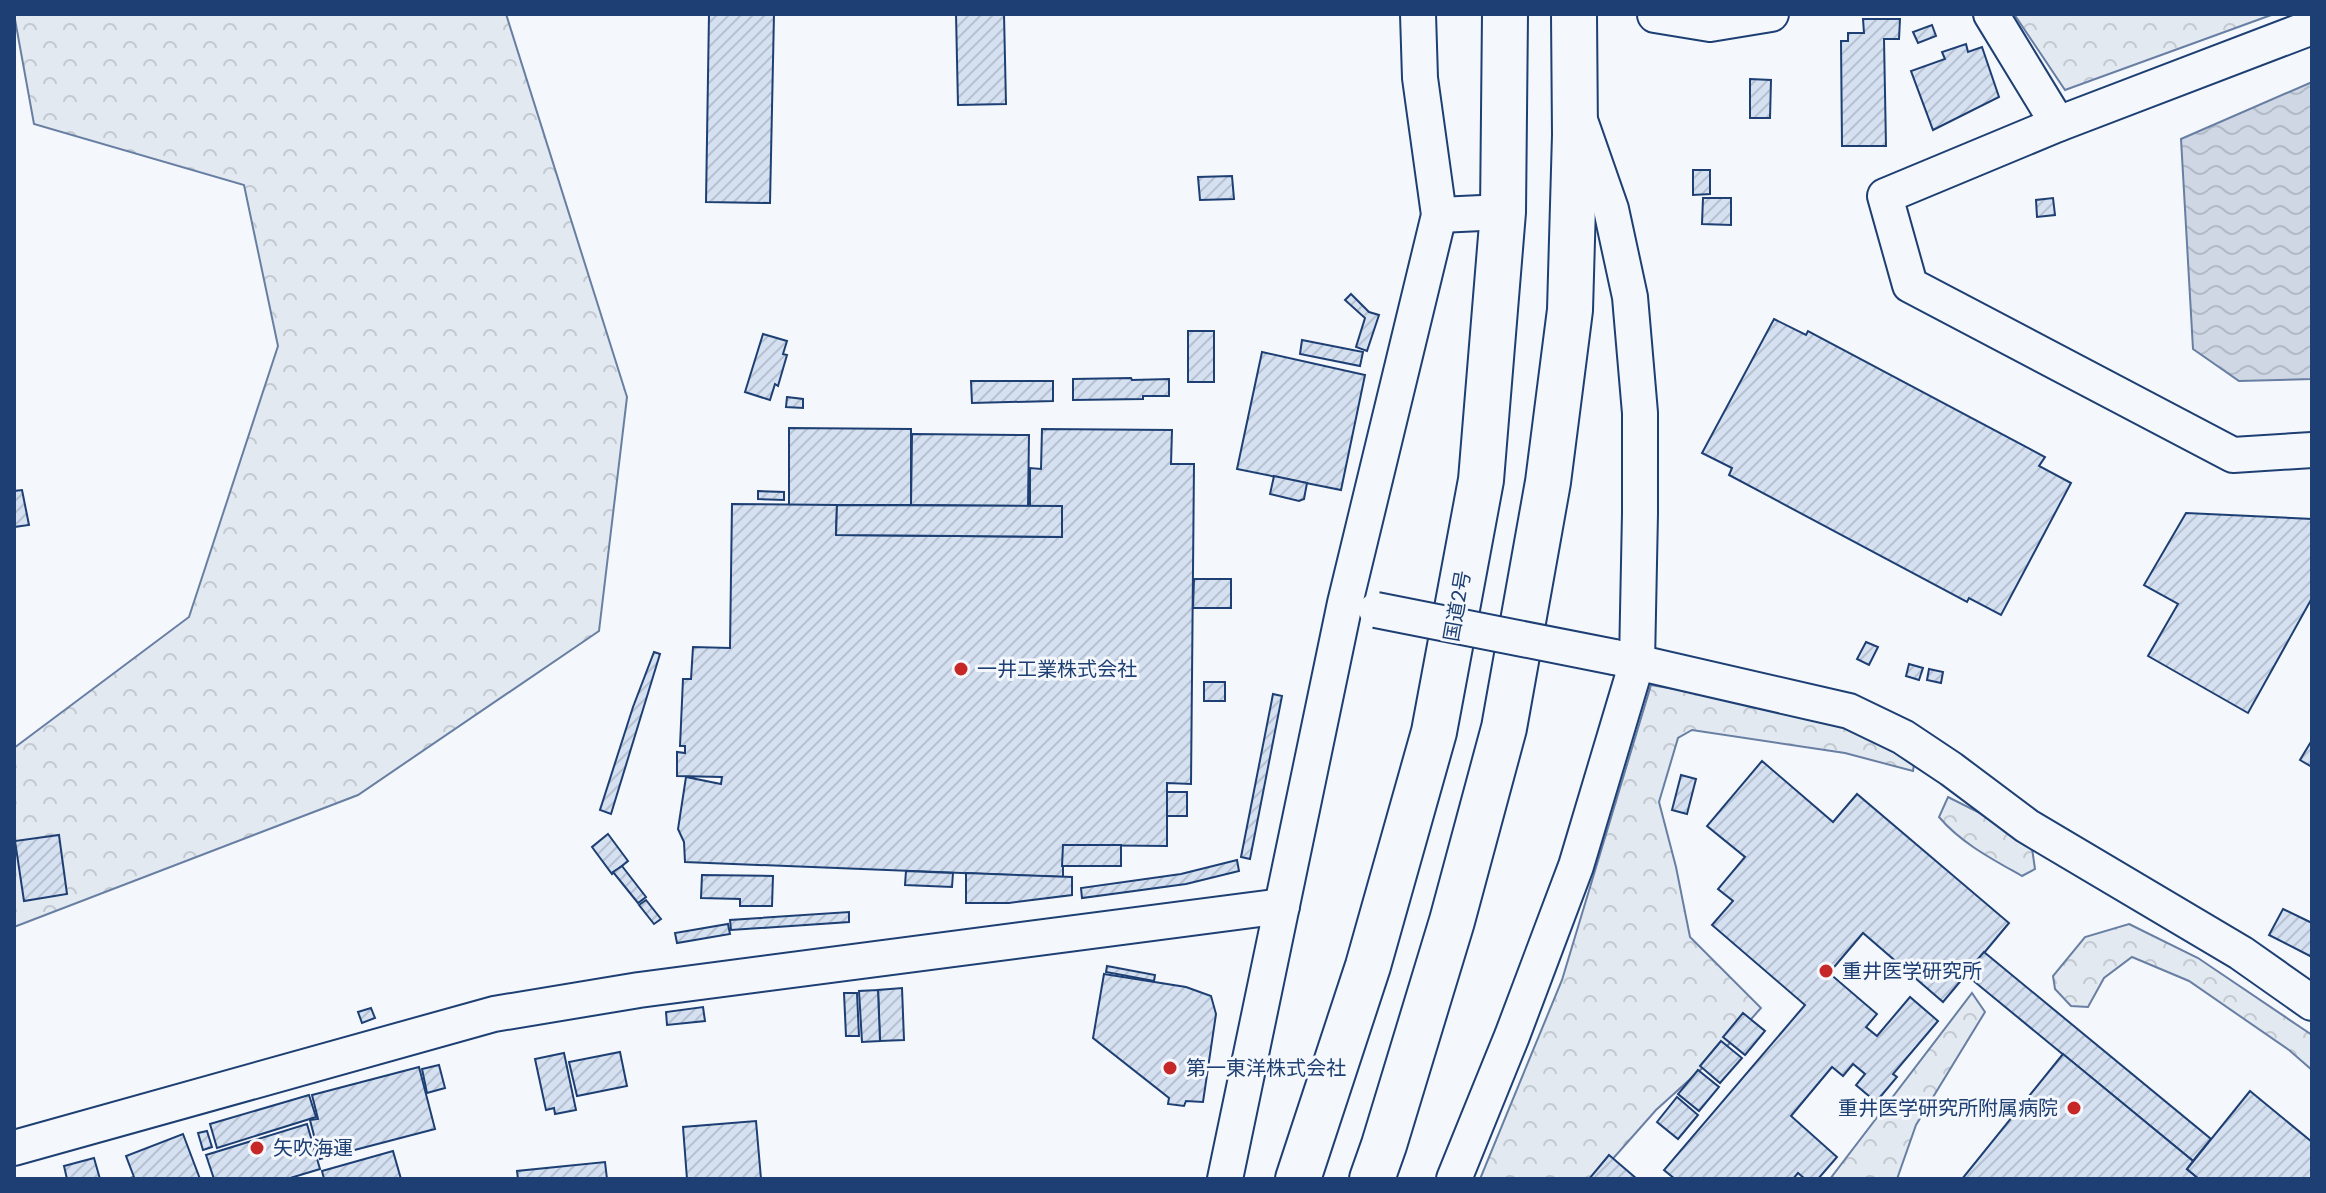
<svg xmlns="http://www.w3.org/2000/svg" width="2326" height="1193" font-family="Poppins,'Noto Sans JP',sans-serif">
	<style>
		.forest { fill: url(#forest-crowns); stroke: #687fa3; stroke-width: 2 }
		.water { fill: url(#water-waves); stroke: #687fa3; stroke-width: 2 }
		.building { fill: url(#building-hatch); stroke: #1d3f73; stroke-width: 2 }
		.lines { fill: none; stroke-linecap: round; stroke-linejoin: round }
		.minor-casing { stroke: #1d3f73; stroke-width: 38 }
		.trunk-casing { stroke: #1d3f73; stroke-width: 48 }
		.minor { stroke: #f4f7fb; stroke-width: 34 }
		.trunk { stroke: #f4f7fb; stroke-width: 44 }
		.minor-bridge-casing { stroke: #1d3f73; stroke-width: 38; stroke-linecap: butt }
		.minor-bridge { stroke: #f4f7fb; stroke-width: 34 }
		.poi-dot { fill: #c62828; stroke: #f4f7fb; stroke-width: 3 }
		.labels { text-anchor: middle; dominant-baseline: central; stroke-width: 6; stroke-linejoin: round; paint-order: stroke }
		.street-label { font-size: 20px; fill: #1d3f73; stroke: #f4f7fb }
		.poi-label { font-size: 20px; fill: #1d3f73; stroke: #f4f7fb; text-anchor: start }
	</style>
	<defs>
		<pattern id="forest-crowns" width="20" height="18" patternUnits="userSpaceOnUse" patternTransform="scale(2)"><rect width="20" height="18" fill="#e3e9f0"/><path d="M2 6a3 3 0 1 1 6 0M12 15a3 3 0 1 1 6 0" fill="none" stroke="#c2c9d1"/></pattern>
		<pattern id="water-waves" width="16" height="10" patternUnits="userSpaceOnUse" patternTransform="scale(2)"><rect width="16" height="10" fill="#cfd7e4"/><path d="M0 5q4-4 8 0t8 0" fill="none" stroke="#b1bac7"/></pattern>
		<pattern id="building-hatch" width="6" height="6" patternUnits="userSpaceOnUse" patternTransform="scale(2)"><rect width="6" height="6" fill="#d5e0f0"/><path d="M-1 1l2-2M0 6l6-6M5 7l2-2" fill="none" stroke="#b6c1d1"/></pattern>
	</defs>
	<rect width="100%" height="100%" fill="#f4f7fb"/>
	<g class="forest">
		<path d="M14 14H506L627 397 599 631 358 795 14 927V748L189 617 278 346 244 185 34 124Z"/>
		<path d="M2014 14H2274L2065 90Z"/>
		<path d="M1651 685 1710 695 1852 728 1915 758 1913 771 1845 753 1692 730 1678 738 1659 802 1676 867 1690 937 1761 1008 1729 1044 1656 1110 1595 1179H1480L1562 980Z"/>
		<path d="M1948 797 1978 812 2032 848 2035 869 2022 876C1992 859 1961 843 1939 817Z"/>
		<path d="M2129 924 2198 958 2312 1035V1070L2289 1050 2189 981 2132 957 2104 978 2088 1007 2071 1006 2055 989 2053 976 2085 937Z"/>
		<path d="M1972 993 1985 1012 1916 1125 1897 1179H1830Z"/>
	</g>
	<path class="water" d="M2312 82V379L2239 381 2193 349 2181 139Z"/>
	<g class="building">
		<path d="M709 14H774L770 203 706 202Z"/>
		<path d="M956 14H1004L1006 104 958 105Z"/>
		<path d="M1863 19H1900L1899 39H1884L1886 146H1842L1841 41H1848V33H1864Z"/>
		<path d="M1932 25 1936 36 1918 43 1913 32Z"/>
		<path d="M1966 44 1968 52 1982 47 1999 97 1933 130 1911 71 1945 59 1942 52Z"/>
		<path d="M1750 79 1771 80 1770 118H1750Z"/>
		<path d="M1693 170H1710V194L1693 195Z"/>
		<path d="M1232 176 1234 199 1200 200 1198 177Z"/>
		<path d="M1703 198H1731V225L1702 224Z"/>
		<path d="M2053 198 2055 215 2037 217 2036 200Z"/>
		<path d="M1351 294 1369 312 1379 315 1367 351 1356 347 1365 318 1345 300Z"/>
		<path d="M1774 319 1806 335 1808 331 2045 457 2039 466 2071 483 2001 615 1969 598 1967 602 1729 475 1732 468 1702 453Z"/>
		<rect x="1188" y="331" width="26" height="51"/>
		<path d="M763 334 787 341 783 354 787 355 778 386 775 384 770 400 745 392Z"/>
		<path d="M1302 340 1363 352 1360 366 1300 354Z"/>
		<path d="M1262 352 1365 375 1341 490 1237 469Z"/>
		<path d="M1131 378 1132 380 1169 379V396H1143V399L1073 400V379Z"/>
		<path d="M971 381H1053V401L972 403Z"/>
		<path d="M787 397 803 399V408L786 407Z"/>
		<path d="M789 428 911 429V505H789Z"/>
		<path d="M1042 429 1172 430 1171 464H1194L1191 784 1167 783V846L1063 845V877L685 862 684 842 678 829 686 777 721 784 722 777 677 776V752L685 753V746H680L683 679H691L693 647 730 648 732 504 837 505 836 535 1062 537V506H1030V468L1041 469Z"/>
		<path d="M912 434 1029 435 1028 506 911 505Z"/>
		<path d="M1274 476 1307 483 1304 499 1299 501 1270 494Z"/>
		<path d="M22 490 29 525 14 527V491Z"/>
		<path d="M758 491 784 492V500L758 499Z"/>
		<path d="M837 505 1062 506V537L836 535Z"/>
		<path d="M2186 513 2312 519V598L2248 713 2148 656 2178 604 2144 585Z"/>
		<path d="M1194 579H1231V608H1193Z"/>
		<path d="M1866 642 1878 647 1869 665 1857 659Z"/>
		<path d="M654 652 660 654 611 814 600 810 633 707Z"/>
		<path d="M1909 664 1923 668 1919 680 1906 676Z"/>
		<path d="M1929 669 1943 672 1941 683 1927 680Z"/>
		<rect x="1204" y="682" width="21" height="19"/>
		<path d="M1273 694 1282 696 1250 859 1241 857Z"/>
		<path d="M2312 740V767L2300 760Z"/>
		<path d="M1762 761 1833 822 1857 794 2009 923 1943 1002 1863 933 1829 973 1877 1014 1866 1027 1877 1036 1910 997 1938 1021 1893 1074 1897 1077 1876 1102 1856 1085 1865 1074 1853 1064 1843 1076 1832 1067 1791 1116 1837 1157 1818 1179H1805L1798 1173 1793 1179H1675L1664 1170 1805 1005 1712 925 1733 901 1718 889 1745 857 1707 826Z"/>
		<path d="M1681 775 1696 779 1687 814 1672 810Z"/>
		<rect x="1167" y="792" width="20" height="24"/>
		<path d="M608 834 628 861 612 874 592 847Z"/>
		<path d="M59 835 67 894 24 901 15 841Z"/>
		<path d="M1063 845H1121V866H1062Z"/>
		<path d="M1237 860 1239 871 1186 884 1082 898 1081 888 1181 874Z"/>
		<path d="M622 866 646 897 638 903 613 872Z"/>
		<path d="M906 871 953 873 952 887 905 885Z"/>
		<path d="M966 873 1072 877V895L1009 903H966Z"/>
		<path d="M702 875 773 876 772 906H740V899L701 898Z"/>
		<path d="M646 900 661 919 654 924 639 905Z"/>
		<path d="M2283 909 2312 923V957L2269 935Z"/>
		<path d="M849 912V922L731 930 730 920Z"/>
		<path d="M728 924 730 934 677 943 675 933Z"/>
		<path d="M1984 952 2211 1139 2193 1161 1965 974Z"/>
		<path d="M1107 966 1155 975 1154 981 1106 972Z"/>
		<path d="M1104 974 1186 987 1211 996 1216 1014 1203 1102 1186 1101 1184 1106 1168 1104 1169 1098 1093 1038Z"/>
		<path d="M902 988 904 1040 880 1041 878 990Z"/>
		<path d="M878 990 880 1041 862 1042 859 991Z"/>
		<path d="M844 993H857L859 1036H846Z"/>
		<path d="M703 1007 705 1021 667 1025 666 1012Z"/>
		<path d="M371 1008 375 1018 362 1023 358 1012Z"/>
		<path d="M1743 1013 1765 1031 1745 1055 1723 1037Z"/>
		<path d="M1721 1041 1742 1058 1720 1083 1700 1066Z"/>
		<path d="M620 1052 627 1086 577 1096 569 1062Z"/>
		<path d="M564 1053 576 1110 555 1114 554 1108 546 1110 535 1059Z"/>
		<path d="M2063 1054 2193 1161 2187 1169 2199 1179H1962Z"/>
		<path d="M439 1065 445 1088 427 1093 422 1069Z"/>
		<path d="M419 1067 435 1129 320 1159 310 1120 318 1119 312 1095Z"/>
		<path d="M1698 1070 1719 1087 1699 1111 1678 1094Z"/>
		<path d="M2250 1091 2312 1142V1179H2199L2187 1169Z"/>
		<path d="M309 1095 316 1117 217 1148 210 1124Z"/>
		<path d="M1677 1097 1698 1115 1678 1139 1657 1122Z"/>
		<path d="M756 1121 761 1179H687L683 1127Z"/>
		<path d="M307 1124 320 1169 287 1179H214L206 1155Z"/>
		<path d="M207 1131 212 1147 203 1150 198 1133Z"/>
		<path d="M183 1134 200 1179H127L134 1177 126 1156Z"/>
		<path d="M393 1151 401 1179H324L322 1171Z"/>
		<path d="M1609 1155 1637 1179H1589Z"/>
		<path d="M94 1158 100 1179H67L64 1166Z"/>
		<path d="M605 1162 607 1179H518L517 1171Z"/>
	</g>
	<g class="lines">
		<defs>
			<g id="minor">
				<path d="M1991 14 2058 124"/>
				<path d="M1655 15 1710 24 1771 14"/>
				<path d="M2312 27 2058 124 1885 196 1910 285 2233 455 2312 450"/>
				<path d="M1439 215 1503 212"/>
				<path d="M1614 657 1849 711 1903 737 1951 769 2027 826 2241 953 2312 1003"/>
				<path d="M14 1148 494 1014 639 990 1282 906"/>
				<path d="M1225 1179 1345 603 1439 215 1420 78 1418 14"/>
				<path d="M1454 1179 1512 1036 1576 866 1637 662 1640 513V413L1630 297 1611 209 1581 123"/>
			</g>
			<g id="trunk">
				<path d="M1298 1179 1368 966 1434 732 1481 480 1503 212 1505 14"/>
				<path d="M1372 1179 1384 1145 1452 921 1504 728 1548 482 1570 310 1575 135 1574 14"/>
			</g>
		</defs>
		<use href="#minor" class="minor-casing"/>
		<use href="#trunk" class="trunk-casing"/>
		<use href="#minor" class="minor"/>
		<use href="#trunk" class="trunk"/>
		<defs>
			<path id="minor-bridge" d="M1376 610 1614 657"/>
		</defs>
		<use href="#minor-bridge" class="minor-bridge-casing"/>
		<use href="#minor-bridge" class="minor-bridge"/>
	</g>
	<g class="poi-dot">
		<circle cx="961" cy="669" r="8"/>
		<circle cx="1826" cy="971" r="8"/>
		<circle cx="1170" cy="1068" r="8"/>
		<circle cx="2074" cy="1108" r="8"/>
		<circle cx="257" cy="1148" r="8"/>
	</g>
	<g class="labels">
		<g class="street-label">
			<text transform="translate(1457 606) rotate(-80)">国道2号</text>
		</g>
		<g class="poi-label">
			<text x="977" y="669">一井工業株式会社</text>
			<text x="1842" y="971">重井医学研究所</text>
			<text x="1186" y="1068">第一東洋株式会社</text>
			<text x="2058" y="1108" text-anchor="end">重井医学研究所附属病院</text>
			<text x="273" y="1148">矢吹海運</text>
		</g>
	</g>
	<rect width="2326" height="1193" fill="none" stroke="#1d3f73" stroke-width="32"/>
</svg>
